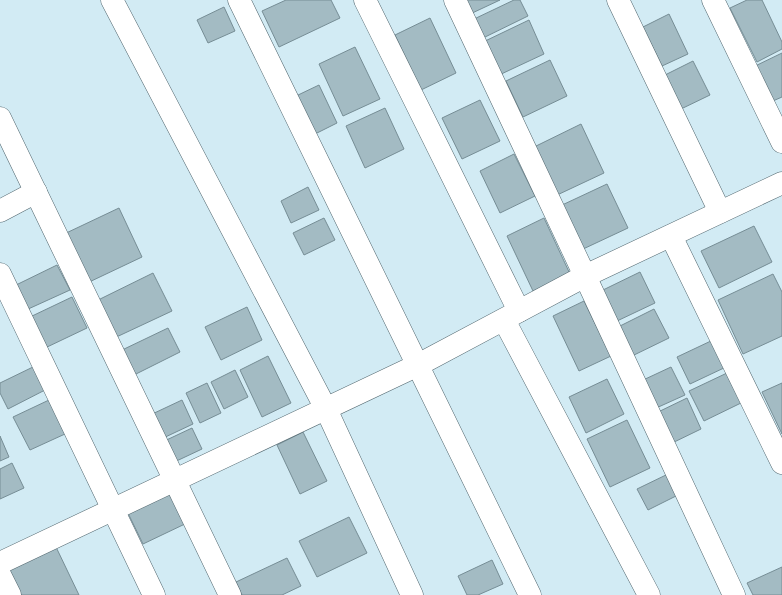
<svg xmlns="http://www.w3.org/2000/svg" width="782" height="595" font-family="'Nunito Sans',sans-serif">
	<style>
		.building { fill: #a3bbc3; stroke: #768d95 }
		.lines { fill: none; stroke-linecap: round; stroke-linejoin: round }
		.street-casing { stroke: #52676f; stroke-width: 23 }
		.street { stroke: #fff; stroke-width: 22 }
	</style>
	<rect width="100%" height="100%" fill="#d2ebf4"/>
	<g class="building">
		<path d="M286 0H331L340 18 279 47 262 11Z"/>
		<path d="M462 0H500L468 15Z"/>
		<path d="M514 0H520L528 16 481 39 472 20Z"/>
		<path d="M747 0H762L782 42V49L757 62 730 8Z"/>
		<path d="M224 7 235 31 208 43 197 20Z"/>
		<path d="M669 14 688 54 662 66 643 27Z"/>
		<path d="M430 18 456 73 421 90 395 35Z"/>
		<path d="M529 20 544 54 497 76 481 43Z"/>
		<path d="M355 47 380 99 343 116 319 64Z"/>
		<path d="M782 53V97L766 104 749 69Z"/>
		<path d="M550 60 567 96 523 117 506 81Z"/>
		<path d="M693 61 710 95 681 109 665 75Z"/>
		<path d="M319 85 337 123 315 134 296 96Z"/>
		<path d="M480 100 500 141 462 159 442 118Z"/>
		<path d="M385 108 404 149 365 168 346 126Z"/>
		<path d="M581 124 604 173 555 196 532 148Z"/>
		<path d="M514 154 535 196 500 213 480 171Z"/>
		<path d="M607 184 628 228 581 250 560 206Z"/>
		<path d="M308 187 319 210 291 223 281 201Z"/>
		<path d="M119 208 142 257 85 284 62 235Z"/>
		<path d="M324 218 335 240 304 255 293 233Z"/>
		<path d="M544 218 570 274 533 291 507 236Z"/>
		<path d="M754 226 772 262 719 288 701 251Z"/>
		<path d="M57 265 70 290 26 310 14 286Z"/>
		<path d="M640 272 655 303 617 321 603 290Z"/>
		<path d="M153 273 172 311 110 340 92 303Z"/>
		<path d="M773 274 782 292V336L743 354 718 300Z"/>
		<path d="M72 297 87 328 45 348 30 317Z"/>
		<path d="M584 301 611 356 579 371 553 316Z"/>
		<path d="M247 307 262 340 221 360 205 327Z"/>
		<path d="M654 309 669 338 632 356 618 327Z"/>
		<path d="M168 328 180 352 132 376 120 351Z"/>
		<path d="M713 340 726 367 690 384 677 357Z"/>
		<path d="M268 356 291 403 262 417 240 370Z"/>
		<path d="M35 366 47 389 8 409 0 393V383Z"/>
		<path d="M671 367 685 395 654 409 641 381Z"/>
		<path d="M235 370 248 397 224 409 211 382Z"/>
		<path d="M727 373 741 403 704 421 689 391Z"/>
		<path d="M607 379 624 414 586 433 569 397Z"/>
		<path d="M207 383 221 413 200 423 186 393Z"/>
		<path d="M782 383V434L762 392Z"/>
		<path d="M687 398 701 429 668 445 654 414Z"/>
		<path d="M49 400 65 434 30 450 13 417Z"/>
		<path d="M182 400 193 424 159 440 148 416Z"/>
		<path d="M627 420 650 468 610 487 587 439Z"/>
		<path d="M192 428 202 449 168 465 158 444Z"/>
		<path d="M303 432 327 481 300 494 277 445Z"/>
		<path d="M0 436 9 457 0 461Z"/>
		<path d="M12 463 24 488 0 499V469Z"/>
		<path d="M668 474 678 495 648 510 637 489Z"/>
		<path d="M171 489 187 523 143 544 127 511Z"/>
		<path d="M349 517 367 553 317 577 299 541Z"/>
		<path d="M56 547 79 595H21L9 570Z"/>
		<path d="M287 558 301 586 282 595H242L236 582Z"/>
		<path d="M492 560 503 584 478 595H467L458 576Z"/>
		<path d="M782 567V595H753L747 583Z"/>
	</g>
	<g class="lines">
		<defs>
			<g id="street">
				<path d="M112 0 326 409 412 595"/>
				<path d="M239 0 530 595"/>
				<path d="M365 0 519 311"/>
				<path d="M455 0 585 276 734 595"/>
				<path d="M618 0 720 212"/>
				<path d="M713 0 782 142"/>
				<path d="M0 118 230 595"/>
				<path d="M0 211 36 192"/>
				<path d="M671 236 782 463"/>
				<path d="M0 274 154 595"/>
				<path d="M504 320 649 595"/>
				<path d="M0 563 418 365 585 276 782 183"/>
				<path d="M0 575 10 595"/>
			</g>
		</defs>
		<use href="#street" class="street-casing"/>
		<use href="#street" class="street"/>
	</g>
</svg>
